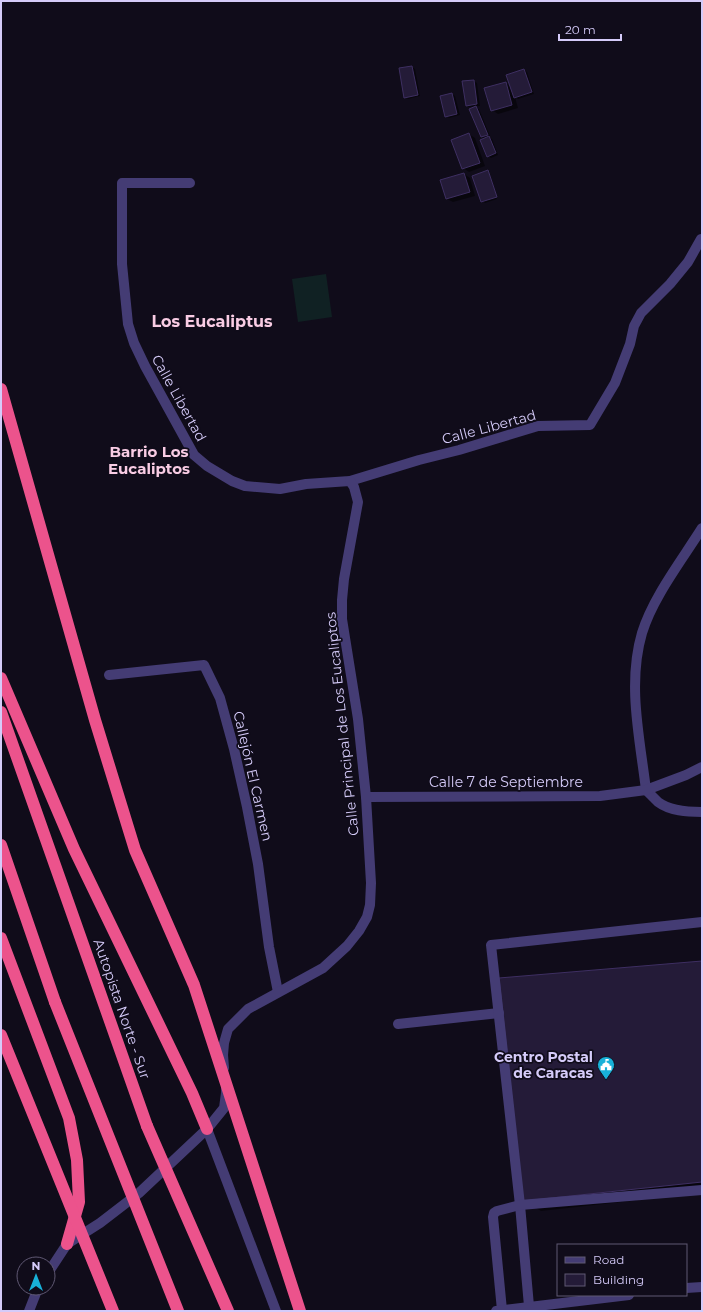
<svg xmlns="http://www.w3.org/2000/svg" width="703" height="1312" font-family="Montserrat,sans-serif">
	<style>
		.green { fill: #102123 }
		.shadow { fill: #0007 }
		.building { fill: #241b38; stroke: #3e2f62 }
		.lines { fill: none; stroke-linecap: round; stroke-linejoin: round }
		.service { stroke: #443c74; stroke-width: 10 }
		.minor { stroke: #443c74; stroke-width: 10 }
		.motorway { stroke: #ec538c; stroke-width: 12 }
		.motorway-bridge { stroke: #ec538c; stroke-width: 12 }
		.labels { text-anchor: middle; dominant-baseline: central; stroke-width: 3.5; stroke-linejoin: round; paint-order: stroke }
		.street-label { font-size: 14px; fill: #d5cbf9; stroke: #100c1a }
		.poi-label { font-size: 14px; font-weight: bold; fill: #d5cbf9; stroke: #100c1a; text-anchor: end }
		.neighbourhood-label { font-size: 15px; font-weight: bold; fill: #f9cce4; stroke: #100c1a }
		.quarter-label { font-size: 16px; font-weight: bold; fill: #f9cce4; stroke: #100c1a }
	</style>
	<rect width="100%" height="100%" fill="#100c1a"/>
	<path class="green" d="M326 274 332 317 298 322 292 279Z"/>
	<g class="shadow">
		<path d="M412 67 415 69 420 96 408 99 405 97 400 69Z"/>
		<path d="M524 70 527 72 534 94 518 99 515 97 518 108 498 114 492 110 506 83 511 87Z"/>
		<path d="M474 81 477 83 480 106 469 107 466 105 463 82Z"/>
		<path d="M452 94 455 96 460 115 449 118 446 116Z"/>
		<path d="M476 108 479 109 490 136 488 137 492 139 498 155 491 158 488 156 485 139 482 137Z"/>
		<path d="M469 134 475 138 485 166 469 172 463 168Z"/>
		<path d="M488 171 490 172H488L497 199 485 203 482 201 474 176Z"/>
		<path d="M464 174 470 178 475 196 453 202 447 199Z"/>
		<path d="M702 962V1193L541 1211 524 1201Z"/>
	</g>
	<g class="building">
		<path d="M412 66 418 95 404 98 399 68Z"/>
		<path d="M524 69 532 92 514 98 506 75Z"/>
		<path d="M474 80 477 104 466 106 462 81Z"/>
		<path d="M506 82 512 105 491 111 484 88Z"/>
		<path d="M452 93 457 114 445 117 440 96Z"/>
		<path d="M476 106 488 135 481 137 469 109Z"/>
		<path d="M469 133 480 163 462 169 451 140Z"/>
		<path d="M489 136 496 153 487 157 480 140Z"/>
		<path d="M488 170 497 197 481 202 472 176Z"/>
		<path d="M464 173 470 192 446 199 440 180Z"/>
		<path d="M702 961V1182L523 1201 499 978Z"/>
	</g>
	<g class="lines">
		<g class="service">
			<path d="M398 1024 499 1013"/>
			<path d="M529 1306 520 1205 491 945 702 922"/>
			<path d="M502 1310 493 1217 494 1213 497 1211 520 1205 702 1190"/>
		</g>
		<g class="minor">
			<path d="M190 183H122V264L128 324 134 343 145 366 194 455 207 466 232 481 245 486 280 489 306 484 350 481 419 460 459 450 538 426 590 425 615 383 630 344 634 326 641 313 670 284 688 262 701 239"/>
			<path d="M109 675 204 665 220 698 234 749 247 807 258 864 269 947 278 992"/>
			<path d="M646 790C640 739 627 684 642 633 653 597 682 560 702 528"/>
			<path d="M646 790C650 794 654 798 658 802 670 811 687 812 702 812"/>
			<path d="M366 797 600 796 646 790 686 775 702 767"/>
			<path d="M224 1068 223 1055 224 1043 228 1029 248 1009 323 968 347 946 359 931 367 917 370 905 371 883 366 797 358 719 342 619V600L344 579 358 502 354 487 350 481"/>
			<path d="M207 1129 276 1311"/>
			<path d="M48 1273 67 1244 100 1223 139 1193 207 1129 224 1108 226 1093V1088"/>
			<path d="M686 1288 702 1287"/>
			<path d="M29 1311 38 1288"/>
			<path d="M496 1311 629 1295"/>
		</g>
		<g class="motorway">
			<path d="M1 678 74 849 192 1093 207 1129"/>
			<path d="M1 712 147 1126"/>
			<path d="M1 845 55 1002"/>
			<path d="M1 938 69 1118 77 1160 79 1202 67 1244"/>
		</g>
		<g class="motorway-bridge">
			<path d="M1 389 95 720 135 850 194 985 300 1311"/>
			<path d="M55 1002 178 1311"/>
			<path d="M1 1035 113 1311"/>
			<path d="M147 1126 228 1311"/>
		</g>
	</g>
	<defs>
		<symbol id="civic-pin" viewBox="-11 -11 22 30"><path d="M0 17L-7.5 6A9.5 9.5 0 1 1 7.5 6Z" fill="#18b1d8" stroke="#100c1a"/><path d="M-.6-6.5H3V-4.5H.6V-3L4-1V1h2V6H-6V1h2V-1L-.6-3ZM-1.2 2.5V6h2.4V2.5Z" fill="#fff"/></symbol>
	</defs>
	<g fill-rule="evenodd">
		<use href="#civic-pin" x="596" y="1055" width="20" height="27"/>
	</g>
	<g class="labels">
		<g class="street-label">
			<text transform="translate(179 398) rotate(61)">Calle Libertad</text>
			<text transform="translate(489 427) rotate(-15)">Calle Libertad</text>
			<text transform="translate(342 724) rotate(-96)">Calle Principal de Los Eucaliptos</text>
			<text transform="translate(253 776) rotate(77)">Callejón El Carmen</text>
			<text x="506" y="782">Calle 7 de Septiembre</text>
			<text transform="translate(122 1009) rotate(71)">Autopista Norte - Sur</text>
		</g>
		<g class="poi-label">
			<text x="593" y="1057">Centro Postal<tspan x="593" dy="16">de Caracas</tspan></text>
		</g>
		<g class="neighbourhood-label">
			<text x="149" y="451">Barrio Los<tspan x="149" dy="17">Eucaliptos</tspan></text>
		</g>
		<g class="quarter-label">
			<text x="212" y="321">Los Eucaliptus</text>
		</g>
	</g>
	<rect width="703" height="1312" fill="none" stroke="#d5cbf9" stroke-width="4"/>
	<rect x="557" y="1244" width="130" height="52" fill="#100c1a" stroke="#5f5873"/>
	<rect x="565" y="1257" width="20" height="6" fill="#443c74" stroke="#5f5873"/>
	<text x="593" y="1264" font-size="12" fill="#d5cbf9">Road</text>
	<rect x="565" y="1274" width="20" height="12" fill="#241b38" stroke="#5f5873"/>
	<text x="593" y="1284" font-size="12" fill="#d5cbf9">Building</text>
	<g transform="translate(36 1276)"><circle r="19" fill="#100c1a" stroke="#5f5873"/>
	<path d="M0-3L7 15L0 10L-7 15Z" fill="#18b1d8"/>
	<text y="-6" font-size="11" font-weight="bold" text-anchor="middle" fill="#d5cbf9">N</text>
	</g>
	<path d="M559 34v6h62v-6" fill="none" stroke="#d5cbf9" stroke-width="2"/>
	<text x="565" y="34" font-size="12" fill="#d5cbf9" stroke="#100c1a" stroke-width="3" paint-order="stroke">20 m</text>
</svg>
